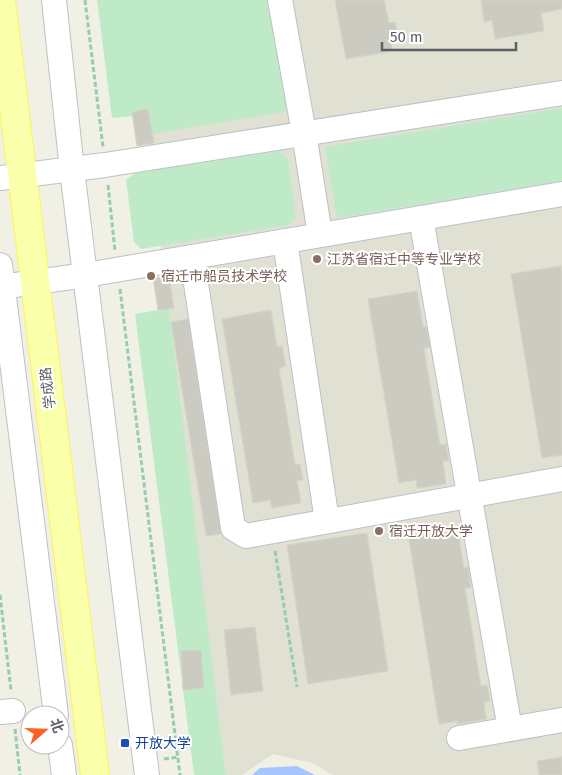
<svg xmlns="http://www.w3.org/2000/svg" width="562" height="775" font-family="'Fira Sans','Noto Sans SC',sans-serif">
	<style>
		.education { fill: #e0e0d3 }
		.green { fill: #bfeac8 }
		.water { fill: #a6c5ff }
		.building { fill: #cbcbc1; stroke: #d6d4c2 }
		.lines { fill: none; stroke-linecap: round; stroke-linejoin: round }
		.minor-casing { stroke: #bec0c7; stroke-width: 26 }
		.major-casing { stroke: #fff44f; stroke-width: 30 }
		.path { stroke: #96ccb2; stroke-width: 3; stroke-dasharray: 5 2.5; stroke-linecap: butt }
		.minor { stroke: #fff; stroke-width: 24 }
		.major { stroke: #faffab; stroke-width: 28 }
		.education-dot { fill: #8d6e63; stroke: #fff; stroke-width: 2 }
		.transit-dot { fill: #1a4fb4; stroke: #fff; stroke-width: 2 }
		.labels { text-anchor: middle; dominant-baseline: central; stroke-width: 4; stroke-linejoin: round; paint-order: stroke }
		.education-label { font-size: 14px; fill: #785e54; stroke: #fff; text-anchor: start }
		.street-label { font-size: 14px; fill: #5c5f67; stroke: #fff }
		.transit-label { font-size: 14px; fill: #164399; stroke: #fff; text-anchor: start }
	</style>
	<rect width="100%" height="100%" fill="#f0f0e4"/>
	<path class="education" d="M134 0H562V775H333L313 763 273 754 242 775H226L144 110Z"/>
	<g class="green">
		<path d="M97 0H277L296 110 152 134 148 109 132 112 133 116 112 118Z"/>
		<path d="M562 108V181L337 218 325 147Z"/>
		<path d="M279 151 288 160 296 218 288 225 141 249 134 242 126 180 135 173Z"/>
		<path d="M169 308 226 775H194L135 314Z"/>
	</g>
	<path class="water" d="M297 766 315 775H252L260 768Z"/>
	<g class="building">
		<path d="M335 0H384L389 23 395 22 398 35 390 37 392 51 346 59Z"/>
		<path d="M481 0H562V9L541 13 544 31 495 39 492 20 484 22Z"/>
		<path d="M148 109 154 143 137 146 132 112Z"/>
		<path d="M561 266 562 274V455L542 458 511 274Z"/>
		<path d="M169 275 174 308 158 310 153 278Z"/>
		<path d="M417 291 423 327 426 326 430 347 424 348 440 445 446 444 449 461H443L446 484 417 488 416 480 399 483 368 299Z"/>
		<path d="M271 310 277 346H282L286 366 279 368 295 465 300 464 303 480 297 481 301 503 272 508 270 500 253 503 222 319Z"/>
		<path d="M188 319 221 534 206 536 171 322Z"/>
		<path d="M458 532 464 568 468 567 471 588H465L481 686 487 685 490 701 484 702 486 719 457 724V721L439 724 409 539Z"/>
		<path d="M367 533 388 671 308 684 287 545Z"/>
		<path d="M255 627 263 691 231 695 224 630Z"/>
		<path d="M201 650 204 688 183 690 181 651Z"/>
		<path d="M562 757V775H539L537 761Z"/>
	</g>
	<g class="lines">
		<defs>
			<g id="minor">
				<path d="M54 0 72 170 147 775"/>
				<path d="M280 0 304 133 320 235"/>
				<path d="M0 178 105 165 562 93"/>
				<path d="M421 218 510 729"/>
				<path d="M285 241 327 521"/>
				<path d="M192 257 233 528 246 536 562 479"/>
				<path d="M0 265 56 715"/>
				<path d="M0 287 86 275 562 194"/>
				<path d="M0 712 13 711"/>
				<path d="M459 738 562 720"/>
				<path d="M60 745 64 775"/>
			</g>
			<path id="major" d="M1 0 95 775"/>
		</defs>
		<use href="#minor" class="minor-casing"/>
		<use href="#major" class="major-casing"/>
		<g class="path">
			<path d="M85 0 103 147"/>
			<path d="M108 185 115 251"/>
			<path d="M120 289 180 775"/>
			<path d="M275 551 297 687"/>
			<path d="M0 595 11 691"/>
			<path d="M15 729 20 775"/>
			<path d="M164 759 178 757"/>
		</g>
		<use href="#minor" class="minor"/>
		<use href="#major" class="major"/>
	</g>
	<g class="education-dot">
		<circle cx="317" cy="259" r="5"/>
		<circle cx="151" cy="276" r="5"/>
		<circle cx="379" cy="531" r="5"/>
	</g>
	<rect class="transit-dot" x="120" y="738" width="10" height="10" rx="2.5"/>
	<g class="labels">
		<g class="education-label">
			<text x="327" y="259">江苏省宿迁中等专业学校</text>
			<text x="161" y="276">宿迁市船员技术学校</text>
			<text x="389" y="531">宿迁开放大学</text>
		</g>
		<g class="street-label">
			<text transform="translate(48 388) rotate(-97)">学成路</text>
		</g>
		<g class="transit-label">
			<text x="135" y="743">开放大学</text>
		</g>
	</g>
	<g transform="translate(45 730) rotate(70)"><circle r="24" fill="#ffffff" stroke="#bebfc2"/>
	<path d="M0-4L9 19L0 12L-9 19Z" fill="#fb6120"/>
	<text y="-8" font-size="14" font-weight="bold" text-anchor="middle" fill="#5c5f67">北</text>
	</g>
	<path d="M382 42v8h134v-8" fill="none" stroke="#5c5f67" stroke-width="2.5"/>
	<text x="390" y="42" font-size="15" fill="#5c5f67" stroke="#ffffff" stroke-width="4" paint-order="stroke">50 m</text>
</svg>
